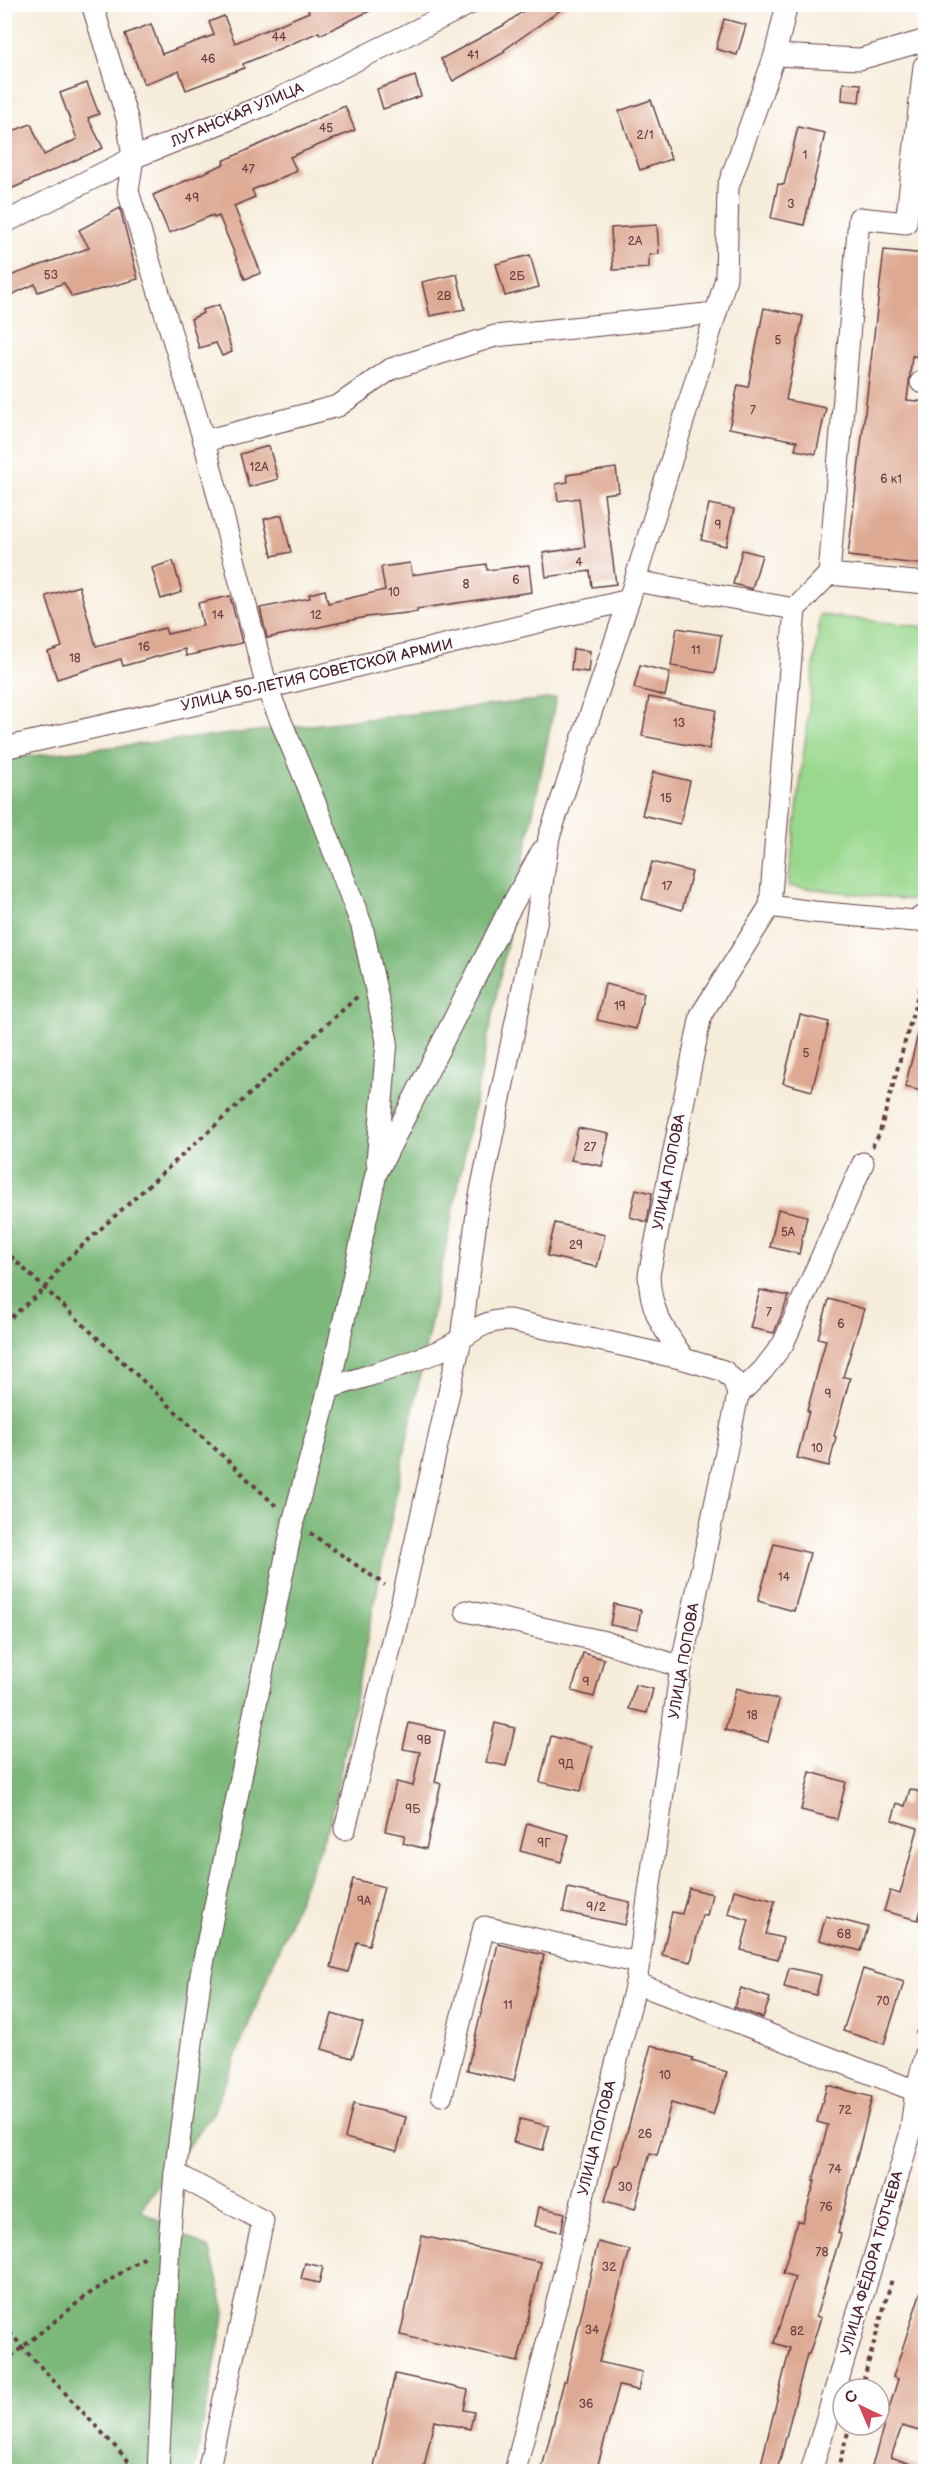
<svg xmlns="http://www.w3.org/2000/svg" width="930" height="2476" font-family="'Balsamiq Sans',sans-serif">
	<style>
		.green { fill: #9ad88e; stroke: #727c5c; stroke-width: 1.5 }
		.forest { fill: #7bb879; stroke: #626c52; stroke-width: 1.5 }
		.building { fill: #dea993 }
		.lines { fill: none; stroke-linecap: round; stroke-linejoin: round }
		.minor-casing { stroke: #643e45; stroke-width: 23 }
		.path { stroke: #643e45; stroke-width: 4; stroke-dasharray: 4.5 4.5; stroke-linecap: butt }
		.minor { stroke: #fff; stroke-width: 21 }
		.labels { text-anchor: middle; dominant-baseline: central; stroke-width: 4.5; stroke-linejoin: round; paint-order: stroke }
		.number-label { font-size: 12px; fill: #6f4245 }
		.street-label { font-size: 15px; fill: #4a1f2b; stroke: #fff }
	</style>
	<rect width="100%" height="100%" fill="#fff"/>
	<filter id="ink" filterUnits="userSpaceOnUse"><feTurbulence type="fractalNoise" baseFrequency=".0167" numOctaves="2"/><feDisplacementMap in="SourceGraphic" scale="12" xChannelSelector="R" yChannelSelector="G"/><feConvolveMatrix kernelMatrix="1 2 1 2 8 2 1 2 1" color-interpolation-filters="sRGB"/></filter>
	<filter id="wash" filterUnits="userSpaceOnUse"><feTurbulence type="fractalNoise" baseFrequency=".008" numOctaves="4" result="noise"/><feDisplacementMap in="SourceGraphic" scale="24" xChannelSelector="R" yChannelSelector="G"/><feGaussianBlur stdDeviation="1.35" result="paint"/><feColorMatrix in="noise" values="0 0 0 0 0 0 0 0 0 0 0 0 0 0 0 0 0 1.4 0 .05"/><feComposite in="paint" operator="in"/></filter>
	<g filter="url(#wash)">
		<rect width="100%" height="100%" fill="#f6ecda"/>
		<path class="green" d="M820 615 925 627 926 851 920 901 788 886Z"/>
		<path class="forest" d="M556 698 331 1819 213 2113 140 2210 210 2250 225 2312 194 2471H5L4 759Z"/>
		<g id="blocks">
			<g class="building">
				<path d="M306 4H384L320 35 319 32 243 64 244 68 186 90 179 71 144 84 125 34 151 24 162 54 214 35 209 22 224 16 235 43 309 12Z"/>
				<path d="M533 4H569L504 50 505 52 453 81 441 59 504 25Z"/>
				<path d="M724 19 746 25 737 55 716 49Z"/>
				<path d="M415 76 421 96 383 109 377 89Z"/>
				<path d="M87 83 99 114 88 118 103 148 4 192V148L10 146 5 134 31 124 44 155 77 139 60 93Z"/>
				<path d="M843 83 861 84 859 102 842 100Z"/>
				<path d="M651 100 671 159 640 170 619 111Z"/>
				<path d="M345 106 355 130 290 157 297 171 252 190 255 197 234 206 261 273 245 279 219 216 214 218 213 215 169 233 153 195 224 164 223 161Z"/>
				<path d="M798 127 825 133 804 225 771 218 778 184 784 185Z"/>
				<path d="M120 208 138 279 72 297 64 283 38 292 35 284 4 298V278L89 248 79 230Z"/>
				<path d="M657 225 659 254 649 255V268L613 270 611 228Z"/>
				<path d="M884 250 926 254V357L912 356 907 400 926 402V565L848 556Z"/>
				<path d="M530 255 539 287 505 296 496 264Z"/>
				<path d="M457 274 465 309 430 316 422 282Z"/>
				<path d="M219 305 232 352 222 356 216 343 199 348 191 319 203 313 202 310Z"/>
				<path d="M764 308 803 316 786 400 826 408 816 454 795 450 797 441 729 428 738 385 748 387Z"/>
				<path d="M269 446 278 479 249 487 240 454Z"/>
				<path d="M616 468 619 492 604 494 616 584 592 587 590 571 546 577 543 553 585 547 579 498 558 501 556 484 568 482 567 475Z"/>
				<path d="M709 504 734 509 726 546 701 540Z"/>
				<path d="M282 515 291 552 272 556 264 519Z"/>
				<path d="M742 550 762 555 752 589 733 584Z"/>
				<path d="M173 561 182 592 161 599 152 568Z"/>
				<path d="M410 563 412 575 486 564 487 570 529 565 532 592 417 609V612L366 617 267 638 260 608 310 598 309 594 325 590 328 603 385 590 381 567Z"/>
				<path d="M79 586 96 646 165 628 167 634 203 626 198 603 230 596 242 643 186 656 185 649 123 666 121 659 57 679 48 652 62 647 46 596Z"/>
				<path d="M677 628 721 635 715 673 671 666Z"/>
				<path d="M573 649 590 651 588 672 571 670Z"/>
				<path d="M640 665 670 672 665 696 634 688Z"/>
				<path d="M649 697 716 710 709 749 642 736Z"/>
				<path d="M653 772 690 781 680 824 642 815Z"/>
				<path d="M652 862 692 872 682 910 642 899Z"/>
				<path d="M605 984 644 993 636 1029 597 1020Z"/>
				<path d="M800 1015 829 1022 812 1091 783 1083Z"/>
				<path d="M919 1030 926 1031V1092L905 1087Z"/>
				<path d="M578 1128 609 1134 602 1166 571 1160Z"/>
				<path d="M636 1189 652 1193 647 1222 630 1217Z"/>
				<path d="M778 1209 807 1216 799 1254 770 1247Z"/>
				<path d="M555 1223 605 1235 597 1267 547 1256Z"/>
				<path d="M760 1290 789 1296 774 1333 750 1328Z"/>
				<path d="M829 1299 864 1309 843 1377 850 1378 834 1436 836 1437 829 1466 797 1458 809 1411H807L826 1340 818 1338Z"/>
				<path d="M774 1544 810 1553 794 1611 758 1601Z"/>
				<path d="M614 1604 641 1610 637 1630 610 1625Z"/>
				<path d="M583 1653 604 1659 594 1697 572 1691Z"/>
				<path d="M635 1685 653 1689 647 1713 629 1709Z"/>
				<path d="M736 1688 779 1700 768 1742 725 1730Z"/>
				<path d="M409 1723 445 1731 435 1782 441 1784 426 1849 403 1843 405 1835 385 1831 396 1782 413 1786 420 1752 403 1749Z"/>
				<path d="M495 1723 515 1728 506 1766 486 1762Z"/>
				<path d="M551 1736 592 1746 581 1791 540 1782Z"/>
				<path d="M810 1772 846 1782 837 1819 801 1810Z"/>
				<path d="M910 1789 926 1794V1892L918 1920 884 1911 890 1891 900 1894 918 1828 892 1820 897 1803 905 1806Z"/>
				<path d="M527 1823 569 1835 561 1862 520 1851Z"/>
				<path d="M353 1879 384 1887 369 1945 357 1942 348 1972 331 1967Z"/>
				<path d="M568 1888 630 1902 625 1925 563 1912Z"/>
				<path d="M689 1888 712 1894 707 1916 702 1915 691 1962 662 1955 672 1912 682 1914Z"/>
				<path d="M734 1890 775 1901 766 1934 783 1938 778 1959 741 1950 749 1920 728 1914Z"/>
				<path d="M826 1916 868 1927 861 1951 819 1940Z"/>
				<path d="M498 1944 544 1955 514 2081 467 2070Z"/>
				<path d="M789 1968 821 1975 816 1995 784 1987Z"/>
				<path d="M863 1969 904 1982 884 2044 843 2031Z"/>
				<path d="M741 1988 770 1998 763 2018 734 2007Z"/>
				<path d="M332 2014 363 2023 352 2058 322 2049Z"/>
				<path d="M651 2045 693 2058 692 2061 727 2072 713 2115 671 2103 657 2155 650 2153 635 2209 605 2201 615 2165H618Z"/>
				<path d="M827 2085 872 2097 838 2233 841 2234 816 2316 821 2318 809 2354H807L781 2457 776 2472H759L790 2348 774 2343 795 2277 783 2273 797 2221 803 2222 815 2181H813L828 2125 817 2122Z"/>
				<path d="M353 2104 406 2117 397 2151 345 2138Z"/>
				<path d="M520 2119 549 2126 543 2150 513 2142Z"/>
				<path d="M539 2207 565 2213 561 2232 535 2226Z"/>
				<path d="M422 2236 541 2262 518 2362 400 2335Z"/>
				<path d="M598 2242 630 2250 599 2362 642 2372 638 2390 619 2386 596 2472H541L564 2381H566Z"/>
				<path d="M305 2263 323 2267 319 2283 301 2279Z"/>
				<path d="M921 2291H926V2433L902 2426 891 2457 925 2469 924 2472H870L898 2379 893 2377Z"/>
				<path d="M395 2374 468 2390 464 2410 474 2412 470 2429 434 2421 423 2472H373Z"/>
			</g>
		</g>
	</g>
	<g filter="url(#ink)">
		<use href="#blocks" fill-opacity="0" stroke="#643e45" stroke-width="1.5"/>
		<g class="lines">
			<defs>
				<g id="minor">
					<path d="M92 4 127 118 133 158 128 191 204 441 267 688 316 805 362 926 387 1041 377 1162"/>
					<path d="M775 55 860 59 926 40"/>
					<path d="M924 66 906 223 859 218 829 574 926 583"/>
					<path d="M4 223 133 158 268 104 469 4"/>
					<path d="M921 382H926"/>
					<path d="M204 441 338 406 391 369 495 336 716 313"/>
					<path d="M795 609 829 574"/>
					<path d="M4 748 267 688 629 600"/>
					<path d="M770 906 814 912 915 921 926 914"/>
					<path d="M329 1388C366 1376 404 1366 439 1351 468 1340 475 1320 509 1320L684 1359"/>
					<path d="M738 1395 763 1370 783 1344 863 1163"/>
					<path d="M466 1611 605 1642 681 1667"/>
					<path d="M345 1829 403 1597 461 1339 478 1205 536 924 549 837 629 600 716 313 726 278 728 187 775 55 787 4"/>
					<path d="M636 1983 916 2091"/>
					<path d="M442 2095 484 1927 639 1963"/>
					<path d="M175 2173 263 2221 208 2472"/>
					<path d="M158 2472 169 2241 175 2173 201 1974 293 1522 329 1388 376 1174 506 916 542 851"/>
					<path d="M515 2472 636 1983 681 1667 738 1395 734 1381 724 1371 684 1359C664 1329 650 1312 649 1275L701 1015 770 906 795 609 635 581"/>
					<path d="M811 2472 910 2135 916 2091 926 2053"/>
				</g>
			</defs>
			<use href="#minor" class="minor-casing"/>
			<g class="path">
				<path d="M872 1147 879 1135 926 966"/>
				<path d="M4 1250 276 1506"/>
				<path d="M4 1323 45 1289 63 1263 358 996"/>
				<path d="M310 1533 385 1585"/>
				<path d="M917 2034 926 2001"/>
				<path d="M4 2325 23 2348 137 2470"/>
				<path d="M4 2362 86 2296 148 2255"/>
				<path d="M861 2389 892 2279"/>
				<path d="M837 2472 850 2425"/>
			</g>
			<use href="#minor" class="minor"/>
		</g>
	</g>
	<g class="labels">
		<g class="number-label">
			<text x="279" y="37">44</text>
			<text x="473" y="55">41</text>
			<text x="208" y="59">46</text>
			<text x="326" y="128">45</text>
			<text x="645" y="135">2/1</text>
			<text x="805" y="155">1</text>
			<text x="248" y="169">47</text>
			<text x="192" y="198">49</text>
			<text x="791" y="204">3</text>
			<text x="635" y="241">2А</text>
			<text x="51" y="275">53</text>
			<text x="517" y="276">2Б</text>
			<text x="444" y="296">2В</text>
			<text x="778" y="340">5</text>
			<text x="753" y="410">7</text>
			<text x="259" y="467">12А</text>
			<text x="891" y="479">6 к1</text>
			<text x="718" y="525">9</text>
			<text x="579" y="562">4</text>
			<text x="516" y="580">6</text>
			<text x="466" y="584">8</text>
			<text x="394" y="592">10</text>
			<text x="218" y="615">14</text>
			<text x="316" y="615">12</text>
			<text x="144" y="647">16</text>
			<text x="696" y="650">11</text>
			<text x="75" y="658">18</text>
			<text x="679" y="723">13</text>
			<text x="666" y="798">15</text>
			<text x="667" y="886">17</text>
			<text x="620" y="1006">19</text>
			<text x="806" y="1053">5</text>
			<text x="590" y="1147">27</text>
			<text x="788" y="1232">5А</text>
			<text x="576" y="1245">29</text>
			<text x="769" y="1312">7</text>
			<text x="841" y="1324">6</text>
			<text x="828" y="1394">9</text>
			<text x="817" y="1448">10</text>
			<text x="784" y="1577">14</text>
			<text x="586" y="1682">9</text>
			<text x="752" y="1715">18</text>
			<text x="424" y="1740">9В</text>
			<text x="566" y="1764">9Д</text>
			<text x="413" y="1809">9Б</text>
			<text x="544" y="1843">9Г</text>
			<text x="364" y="1901">9А</text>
			<text x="596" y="1907">9/2</text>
			<text x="844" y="1934">68</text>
			<text x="883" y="2001">70</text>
			<text x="508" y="2005">11</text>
			<text x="665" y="2075">10</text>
			<text x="845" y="2110">72</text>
			<text x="645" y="2134">26</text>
			<text x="835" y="2169">74</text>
			<text x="625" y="2187">30</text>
			<text x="826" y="2207">76</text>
			<text x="822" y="2252">78</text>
			<text x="609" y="2267">32</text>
			<text x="592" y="2330">34</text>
			<text x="797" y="2331">82</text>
			<text x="586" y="2404">36</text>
		</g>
		<g class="street-label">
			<text transform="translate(237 115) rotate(-23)">ЛУГАНСКАЯ УЛИЦА</text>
			<text transform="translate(317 675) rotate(-13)">УЛИЦА 50-ЛЕТИЯ СОВЕТСКОЙ АРМИИ</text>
			<text transform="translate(669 1172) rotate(-79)">УЛИЦА ПОПОВА</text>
			<text transform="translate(684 1661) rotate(-80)">УЛИЦА ПОПОВА</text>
			<text transform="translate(597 2138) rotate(-76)">УЛИЦА ПОПОВА</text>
			<text transform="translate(872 2263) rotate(-74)">УЛИЦА ФЁДОРА ТЮТЧЕВА</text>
		</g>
	</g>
	<rect width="930" height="2476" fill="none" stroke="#fff" stroke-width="24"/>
	<g transform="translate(861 2407) rotate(316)"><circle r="28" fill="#ffffff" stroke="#b7a5aa" stroke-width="1.5"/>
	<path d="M0-4.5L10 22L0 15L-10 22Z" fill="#d1495b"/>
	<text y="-9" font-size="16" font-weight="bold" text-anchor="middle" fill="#4a1f2b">С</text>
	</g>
</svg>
